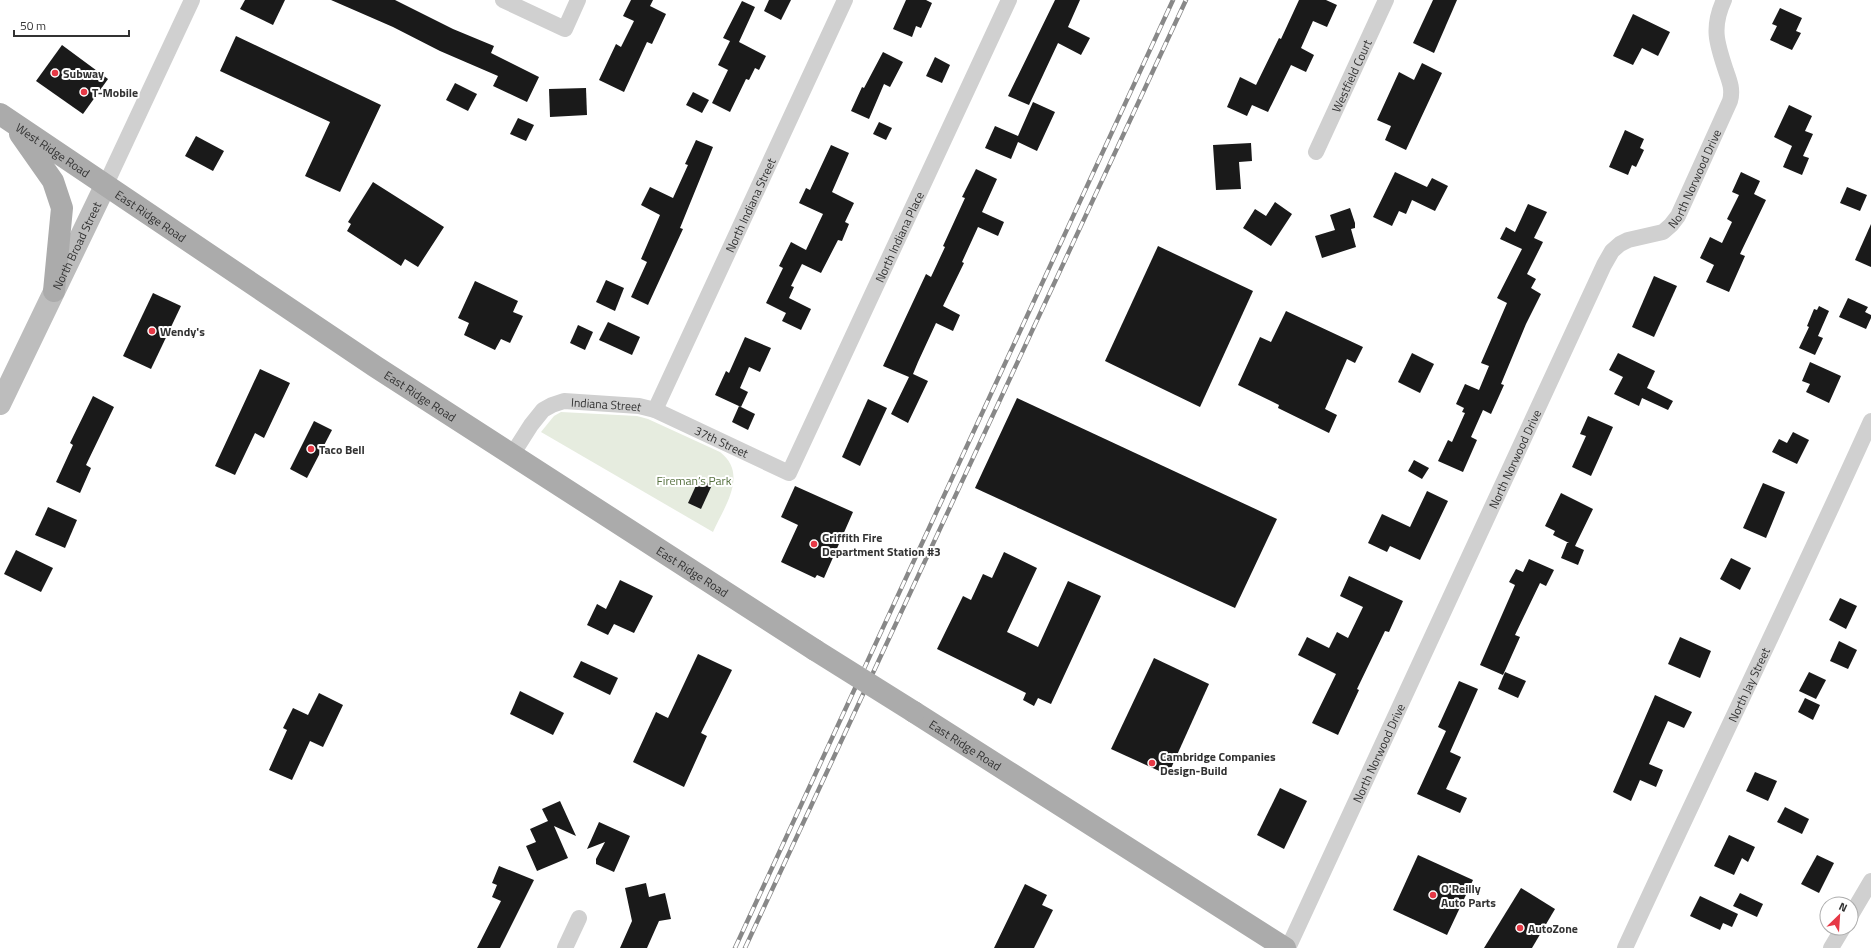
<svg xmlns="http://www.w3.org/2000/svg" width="1871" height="948" font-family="'Titillium Web',sans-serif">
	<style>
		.green { fill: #e6ecdf }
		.building { fill: #1a1a1a }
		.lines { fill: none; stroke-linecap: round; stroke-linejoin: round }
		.street { stroke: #d0d0d0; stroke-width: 16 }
		.secondary { stroke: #bdbdbd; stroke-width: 22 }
		.primary { stroke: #ababab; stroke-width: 22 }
		.rail-casing { stroke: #888; stroke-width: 4.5 }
		.rail { stroke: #fff; stroke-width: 3; stroke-dasharray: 9; stroke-linecap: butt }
		.primary-bridge { stroke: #ababab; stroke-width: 22 }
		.poi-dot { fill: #e63946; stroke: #fff; stroke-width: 1.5 }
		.labels { text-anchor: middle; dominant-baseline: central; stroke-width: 4; stroke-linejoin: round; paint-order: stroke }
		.poi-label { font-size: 12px; font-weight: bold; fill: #333; stroke: #fff; text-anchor: start }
		.street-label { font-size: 12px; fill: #333; stroke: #fff }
		.park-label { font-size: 12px; fill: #56703f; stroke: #fff }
	</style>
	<rect width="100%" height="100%" fill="#fff"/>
	<path class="green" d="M561 412 637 416 648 419 720 452C749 474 724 507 713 532L541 432 554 416Z"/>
	<g class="building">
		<path d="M245 0H285L273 25 240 9Z"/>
		<path d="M331 0H395L453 29 494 46 491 53 539 77 527 102 493 86 498 76 440 51 393 27Z"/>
		<path d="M631 0H653L650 6 666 14 652 44 647 42 624 92 599 80 616 44 621 47 634 21 623 16Z"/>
		<path d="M769 0H791L781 20 764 11Z"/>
		<path d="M906 0H926L932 3 921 28 916 26 912 37 893 29Z"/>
		<path d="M1055 0H1080L1068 27 1090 38 1081 55 1058 43 1029 105 1008 96Z"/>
		<path d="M1299 0H1326L1337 5 1327 27 1313 21 1301 48 1314 55 1306 72 1291 65 1268 112 1252 105 1247 116 1227 107 1240 77 1256 85 1279 38 1281 39Z"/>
		<path d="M1433 0H1457L1434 53 1413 43Z"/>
		<path d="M742 1 755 7 739 42 766 56 759 70 755 68 749 80 746 79 730 112 712 103 728 70 718 65 730 41 723 38Z"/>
		<path d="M1780 8 1802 18 1796 31 1801 33 1792 50 1770 40 1777 26 1772 24Z"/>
		<path d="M1633 14 1670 32 1658 56 1642 48 1633 65 1613 56Z"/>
		<path d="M236 36 381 105 340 192 305 176 330 122 220 71Z"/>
		<path d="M62 45 108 79 83 114 36 81Z"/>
		<path d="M883 52 903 62 890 87 884 84 869 119 851 111 862 87 864 88Z"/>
		<path d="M935 57 950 65 942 83 926 76Z"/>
		<path d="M1422 63 1442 73 1406 150 1385 140 1391 126 1377 120 1399 72 1414 80Z"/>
		<path d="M455 83 477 94 468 111 446 100Z"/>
		<path d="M586 88 587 115 550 117 549 89Z"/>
		<path d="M693 92 709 100 702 113 686 105Z"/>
		<path d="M1033 102 1055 112 1037 151 1018 142 1011 159 985 148 995 126 1018 136Z"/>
		<path d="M1789 105 1812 116 1805 131 1813 134 1803 156 1809 158 1802 175 1783 167 1792 146 1774 137Z"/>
		<path d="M518 118 534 125 526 141 510 134Z"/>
		<path d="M879 122 892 128 886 140 873 134Z"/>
		<path d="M1625 130 1644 139 1640 148 1644 150 1636 167 1632 165 1628 175 1609 167Z"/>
		<path d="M196 136 224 151 213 171 185 156Z"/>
		<path d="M696 140 713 147 680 228 683 229 648 305 631 297 647 262 641 259 660 215 641 205 650 187 673 198 688 165 685 164Z"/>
		<path d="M1251 143 1252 161 1239 162 1241 189 1216 190 1213 145Z"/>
		<path d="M831 145 849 153 832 192 854 203 845 222 849 224 842 241 838 240 821 273 802 264 791 286 794 287 789 298 811 309 801 330 782 321 786 313 766 303 783 268 779 266 791 242 806 250 823 214 799 203 806 188 810 190Z"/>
		<path d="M976 169 997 179 982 212 1004 222 998 236 978 227 962 262 964 263 943 306 960 315 953 331 936 323 918 362 913 374 928 381 908 423 891 414 909 377 883 366 926 274 931 277 945 247 943 246 965 198 962 197Z"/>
		<path d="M1395 172 1427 187 1432 178 1448 186 1435 211 1412 200 1406 214 1399 211 1392 226 1373 217Z"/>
		<path d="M1741 172 1760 181 1754 194 1766 200 1740 254 1745 256 1729 292 1706 282 1714 265 1700 258 1710 237 1722 243 1732 222 1727 219 1739 195 1732 192Z"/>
		<path d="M373 182 444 227 418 267 405 259 401 266 347 231 351 224 348 222Z"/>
		<path d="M1847 187 1867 195 1860 211 1840 203Z"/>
		<path d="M1275 202 1292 214 1271 246 1243 228 1255 209 1266 216Z"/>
		<path d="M1528 204 1547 212 1534 238 1543 242 1527 274 1536 279 1531 288 1541 294 1526 324 1501 384 1504 385 1491 414 1483 410 1471 437 1477 440 1463 472 1438 461 1448 440 1452 442 1465 413 1462 412 1464 408 1456 404 1465 384 1479 390 1489 366 1481 363 1507 303 1497 298 1522 249 1500 239 1506 227 1515 232Z"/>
		<path d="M1350 208 1355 223V228L1351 229 1356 247 1322 258 1315 236 1335 230 1330 215Z"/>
		<path d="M1871 224V267L1855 260Z"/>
		<path d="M1158 246 1253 291 1200 407 1105 361Z"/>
		<path d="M1654 276 1677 286 1654 337 1632 327Z"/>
		<path d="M606 280 624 288 615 311 596 302Z"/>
		<path d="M475 281 518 301 513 312 523 316 510 343 501 339 495 350 464 335 469 323 458 318Z"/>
		<path d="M153 293 181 306 151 369 123 356Z"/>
		<path d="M1848 298 1868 307 1865 312 1871 315V318L1866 329 1839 317Z"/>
		<path d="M1819 306 1829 311 1818 336 1823 338 1815 355 1799 348 1809 327 1807 326 1814 309 1817 310Z"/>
		<path d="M1286 311 1363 347 1355 363 1347 359 1325 409 1337 415 1329 433 1278 408 1279 405 1238 385 1260 337 1271 342Z"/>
		<path d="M608 322 640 337 632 355 599 340Z"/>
		<path d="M578 325 593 332 585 350 570 343Z"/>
		<path d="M745 337 771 348 760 372 749 367 740 388 748 392 741 407 715 395 726 371 729 373Z"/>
		<path d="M1412 353 1434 364 1420 393 1398 382Z"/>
		<path d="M1618 353 1655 371 1647 388 1673 401 1668 410 1642 398 1639 406 1614 394 1623 377 1609 370Z"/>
		<path d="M1810 362 1841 376 1829 403 1806 392 1810 384 1802 381Z"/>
		<path d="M260 369 290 383 264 438 255 433 235 475 215 466Z"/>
		<path d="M93 396 114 407 86 465 91 468 80 493 56 482 73 445 70 443Z"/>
		<path d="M1017 398 1277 519 1235 608 975 488Z"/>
		<path d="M868 399 887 408 860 466 842 457Z"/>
		<path d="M739 406 755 414 748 430 732 422Z"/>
		<path d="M1588 416 1613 427 1591 476 1572 467 1586 436 1580 434Z"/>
		<path d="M314 421 332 430 307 478 290 469Z"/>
		<path d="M1793 432 1809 440 1797 464 1772 452 1779 439 1787 443Z"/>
		<path d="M1414 460 1429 468 1422 479 1408 471Z"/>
		<path d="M699 479 712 485 701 509 688 503Z"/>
		<path d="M1763 483 1785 492 1766 538 1743 528Z"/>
		<path d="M795 486 853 512 824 578 817 575 815 578 781 562 798 525 781 517Z"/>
		<path d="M1427 491 1448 501 1420 560 1390 546 1387 552 1368 543 1382 514 1410 527Z"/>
		<path d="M1561 493 1593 509 1575 546 1584 550 1578 565 1561 558 1567 543H1569L1553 535 1555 531 1545 526Z"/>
		<path d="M48 507 77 520 65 548 35 535Z"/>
		<path d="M16 550 53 568 41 592 4 574Z"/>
		<path d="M1004 552 1037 568 1007 632 1038 647 1068 581 1101 596 1051 704 1038 698 1034 706 1023 700 1026 693 937 649 963 596 971 600 983 574 992 578Z"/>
		<path d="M1731 558 1751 568 1740 590 1720 579Z"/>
		<path d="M1529 559 1554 570 1546 586 1540 583 1515 635 1520 637 1503 675 1480 665 1515 585 1509 582 1516 569 1523 572Z"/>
		<path d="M1349 576 1403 601 1389 632 1385 631 1357 689 1359 690 1338 735 1312 723 1336 674 1298 655 1307 637 1329 648 1337 632 1348 638 1363 607 1340 596Z"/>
		<path d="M620 580 653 596 634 633 614 624 608 635 587 625 597 604 606 609Z"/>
		<path d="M1840 598 1857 606 1846 629 1829 620Z"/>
		<path d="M1680 637 1711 651 1700 678 1668 664Z"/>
		<path d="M1839 641 1857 650 1848 669 1830 661Z"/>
		<path d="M698 654 732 670 701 733 707 736 684 787 633 762 656 712 668 718Z"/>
		<path d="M1154 658 1209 684 1168 775 1111 749Z"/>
		<path d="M581 661 618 678 610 695 573 677Z"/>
		<path d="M1505 672 1526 681 1518 698 1498 689Z"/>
		<path d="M1809 672 1826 680 1816 699 1799 691Z"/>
		<path d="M1459 681 1478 689 1450 752 1461 757 1446 789 1467 798 1460 813 1417 794 1446 731 1438 727Z"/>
		<path d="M520 691 564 713 553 735 510 714Z"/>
		<path d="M319 693 343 705 323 747 310 741 292 780 269 770 287 730 283 728 293 708 308 715Z"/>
		<path d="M1655 695 1692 712 1684 728 1668 721 1649 764 1663 770 1656 787 1640 780 1631 801 1613 792Z"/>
		<path d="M1805 698 1820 705 1813 720 1798 712Z"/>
		<path d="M1755 772 1777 781 1768 801 1746 791Z"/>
		<path d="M1280 788 1307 801 1284 849 1257 835Z"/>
		<path d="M560 801 576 836 554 826 568 858 537 871 526 846 536 842 530 829 548 821 542 809Z"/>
		<path d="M1785 807 1809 819 1802 834 1777 822Z"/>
		<path d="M599 822 630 836 614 872 596 864V859L605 842 587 849Z"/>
		<path d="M1729 835 1755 847 1748 862 1742 858 1734 875 1714 866Z"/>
		<path d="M1418 855 1473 880 1447 935 1393 910Z"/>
		<path d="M1817 855 1834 863 1819 893 1801 884Z"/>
		<path d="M499 866 534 880 500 948H477L501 901 492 897 497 885 492 883Z"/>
		<path d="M646 883 649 897 665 893 671 919 659 921 647 948H620L632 921 625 888Z"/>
		<path d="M1025 884 1047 895 1042 905 1053 910 1034 948H994Z"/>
		<path d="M1521 888 1555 909 1532 948H1484Z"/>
		<path d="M1740 893 1763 904 1757 917 1733 906Z"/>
		<path d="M1700 896 1738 914 1732 927 1723 923 1720 930 1690 916Z"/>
	</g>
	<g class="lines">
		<g class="street">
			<path d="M503 0 565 29 578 0"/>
			<path id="s1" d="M1316 152 1386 0"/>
			<path d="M105 186 192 0"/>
			<path id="s2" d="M655 410 845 0"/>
			<path id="s3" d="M512 455 531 425 543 410 552 405 564 401 639 406 655 410 789 473 1009 0"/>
			<path d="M1851 915 1871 881"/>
			<path d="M565 948 579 918"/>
			<path id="s4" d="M1288 948 1604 265 1612 251 1620 244 1628 240 1663 232 1671 225 1678 216 1730 101C1733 90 1730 82 1726 71 1717 44 1711 28 1724 0"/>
			<path id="s5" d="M1625 948C1706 772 1791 598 1871 421"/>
			<path d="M1831 948 1843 928"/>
		</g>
		<path class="secondary" id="s6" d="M0 404 105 186"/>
		<g class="primary">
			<path id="s7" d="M0 114 376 367 815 650"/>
			<path d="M20 134 53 181 62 208 54 291"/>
			<path id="s8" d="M914 712 1285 948"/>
		</g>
		<defs>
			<g id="rail">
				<path d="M735 948 1173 0"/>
				<path d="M745 948 1186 0"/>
			</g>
		</defs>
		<use href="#rail" class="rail-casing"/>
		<use href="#rail" class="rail"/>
		<path class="primary-bridge" d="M815 650 914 712"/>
	</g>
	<g class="poi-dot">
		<circle cx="55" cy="73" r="4"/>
		<circle cx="84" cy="92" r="4"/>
		<circle cx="152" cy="331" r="4"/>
		<circle cx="311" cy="449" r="4"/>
		<circle cx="814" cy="544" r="4"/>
		<circle cx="1152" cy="763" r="4"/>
		<circle cx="1433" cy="895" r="4"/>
		<circle cx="1520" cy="928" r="4"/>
	</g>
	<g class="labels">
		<g class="poi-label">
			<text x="63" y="73">Subway</text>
			<text x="92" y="92">T-Mobile</text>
			<text x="160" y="331">Wendy's</text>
			<text x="319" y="449">Taco Bell</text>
			<text x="822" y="537">Griffith Fire<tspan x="822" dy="14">Department Station #3</tspan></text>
			<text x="1160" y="756">Cambridge Companies<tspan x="1160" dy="14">Design-Build</tspan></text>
			<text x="1441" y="888">O'Reilly<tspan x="1441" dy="14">Auto Parts</tspan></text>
			<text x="1528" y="928">AutoZone</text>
		</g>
		<g class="street-label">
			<text stroke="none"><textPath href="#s1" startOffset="84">Westfield Court</textPath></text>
			<text stroke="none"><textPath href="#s7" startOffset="64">West Ridge Road</textPath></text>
			<text stroke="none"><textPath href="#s4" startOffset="887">North Norwood Drive</textPath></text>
			<text stroke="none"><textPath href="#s2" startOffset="226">North Indiana Street</textPath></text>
			<text stroke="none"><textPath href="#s7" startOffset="182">East Ridge Road</textPath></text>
			<text stroke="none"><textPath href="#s3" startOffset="578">North Indiana Place</textPath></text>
			<text stroke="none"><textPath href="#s6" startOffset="176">North Broad Street</textPath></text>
			<text stroke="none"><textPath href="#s7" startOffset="506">East Ridge Road</textPath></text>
			<text stroke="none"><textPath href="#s3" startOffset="120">Indiana Street</textPath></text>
			<text stroke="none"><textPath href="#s3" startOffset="243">37th Street</textPath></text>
			<text stroke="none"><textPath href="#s4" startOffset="539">North Norwood Drive</textPath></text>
			<text stroke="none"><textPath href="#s7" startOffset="830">East Ridge Road</textPath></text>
			<text stroke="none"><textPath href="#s5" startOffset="291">North Jay Street</textPath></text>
			<text stroke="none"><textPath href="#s8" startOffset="61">East Ridge Road</textPath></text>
			<text stroke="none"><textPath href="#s4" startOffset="215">North Norwood Drive</textPath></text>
		</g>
		<g class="park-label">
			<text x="694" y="480">Fireman’s Park</text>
		</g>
	</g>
	<g transform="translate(1839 916) rotate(25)"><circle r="19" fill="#ffffff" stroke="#adadad"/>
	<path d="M0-3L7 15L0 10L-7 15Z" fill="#e63946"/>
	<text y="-6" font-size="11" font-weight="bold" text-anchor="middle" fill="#333333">N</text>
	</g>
	<path d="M14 30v6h115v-6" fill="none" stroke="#333333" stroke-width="2"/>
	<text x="20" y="30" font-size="12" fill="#333333" stroke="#ffffff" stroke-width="3" paint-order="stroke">50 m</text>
</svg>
